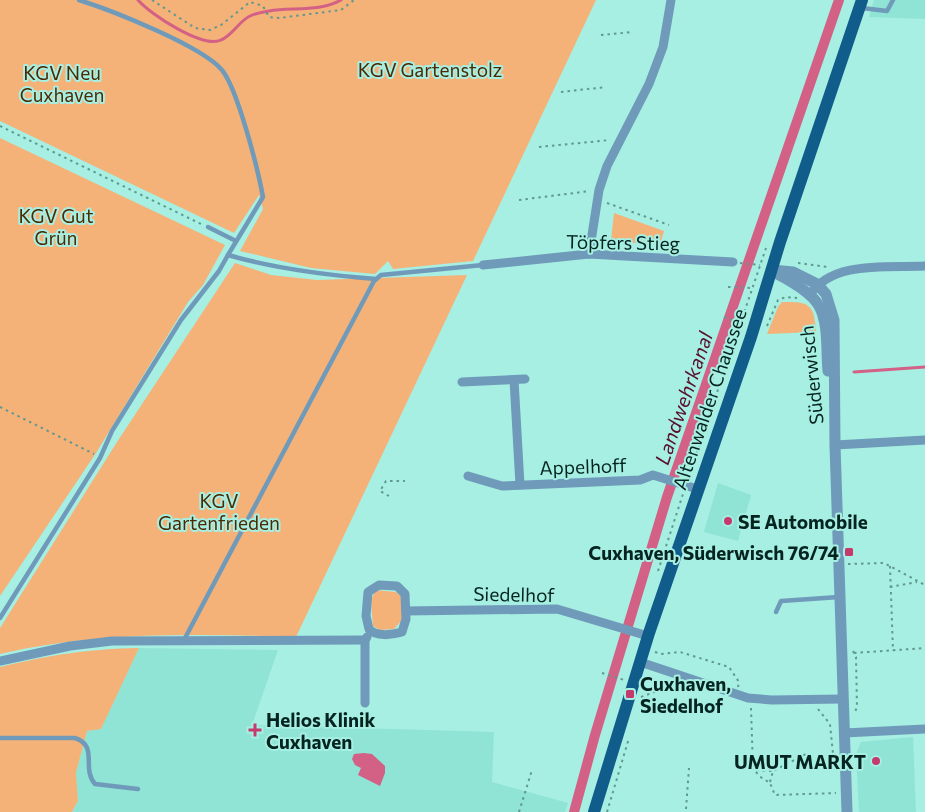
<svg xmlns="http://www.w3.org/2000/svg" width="925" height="812" font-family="Commissioner,sans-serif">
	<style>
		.built { fill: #90e4d5 }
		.green { fill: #f4b279 }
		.water { fill: #d36085 }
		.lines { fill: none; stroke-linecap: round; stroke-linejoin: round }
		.stream { stroke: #d36085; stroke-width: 3 }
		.canal { stroke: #d36085; stroke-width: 10 }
		.path { stroke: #61988f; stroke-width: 2; stroke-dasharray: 2.5 4; stroke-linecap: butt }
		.service { stroke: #6f9aba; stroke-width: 4.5 }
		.minor { stroke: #6f9aba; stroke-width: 9 }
		.tertiary { stroke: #6f9aba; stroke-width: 11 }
		.primary { stroke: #105d8b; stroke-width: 12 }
		.poi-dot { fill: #c4396e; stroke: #a6efe2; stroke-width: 2 }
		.labels { text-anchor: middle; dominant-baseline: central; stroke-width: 4; stroke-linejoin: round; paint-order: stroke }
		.park-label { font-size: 19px; fill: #4c2902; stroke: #a6efe2 }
		.street-label { font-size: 19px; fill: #052420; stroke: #a6efe2 }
		.poi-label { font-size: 19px; font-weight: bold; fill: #052420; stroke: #a6efe2; text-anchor: start }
		.water-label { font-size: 20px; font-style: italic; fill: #580f2c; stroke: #a6efe2 }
	</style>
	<rect width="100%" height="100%" fill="#a6efe2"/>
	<g class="built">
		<path d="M874 0H925V19L869 17Z"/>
		<path d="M718 483 751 495 738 541 704 532Z"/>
		<path d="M139 648 278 650 252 725 494 732 492 782 568 803 565 812H72L78 801 76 773 87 731 101 728Z"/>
		<path d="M913 737 916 812H859L856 754 861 742Z"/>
	</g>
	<g class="green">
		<path d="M0 0H596L473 261 393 269 388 261 375 274 311 268 240 251 263 209 259 195 234 233 0 121Z"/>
		<path d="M0 138 225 245 203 285 188 302 96 453 0 596Z"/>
		<path d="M614 213 664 231 660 245 611 241Z"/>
		<path d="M235 263 271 275 317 280 467 275 296 637C197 634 97 631 0 654V628L117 442Z"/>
		<path d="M782 302C809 302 814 303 816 332L767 334 778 307Z"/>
		<path d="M375 590 396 592 402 597 403 619 394 629 380 630 373 626 371 601Z"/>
		<path d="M139 648 101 729 87 731 76 773 78 801 72 812H0V667C50 655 87 649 139 648Z"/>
	</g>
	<path class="water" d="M364 753 372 754 385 766V773L380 786 358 775 361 768 355 765 352 759 354 754Z"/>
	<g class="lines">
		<g class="stream">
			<path d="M138 0C150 14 203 49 221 40 233 35 239 21 250 16 256 13 263 12 269 11 292 7 320 12 341 0"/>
			<path d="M854 372 925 367"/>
		</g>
		<path class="canal" d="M574 812 595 735 667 497 839 0"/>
		<g class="path">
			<path d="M152 0 195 28 210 30 221 25 250 2 263 6 269 17 279 18 341 10 354 0"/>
			<path d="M601 35 632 32"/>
			<path d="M561 92 606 87"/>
			<path d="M0 126 203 225"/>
			<path d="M539 147 610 140"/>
			<path d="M519 200 590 191"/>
			<path d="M607 203 669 225"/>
			<path d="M740 263 760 265"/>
			<path d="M798 263 828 267"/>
			<path d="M728 287 752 288"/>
			<path d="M724 317 741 323"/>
			<path d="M767 326 778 300 786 297 797 298"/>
			<path d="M0 407 94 454"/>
			<path d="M688 478 766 248"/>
			<path d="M389 496 380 491 386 481H405"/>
			<path d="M848 564 884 563 925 585"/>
			<path d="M890 566 893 651"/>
			<path d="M658 571 683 494"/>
			<path d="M890 587 917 582"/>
			<path d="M853 651 856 657 857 707 855 712"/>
			<path d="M655 652 661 654 680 652 729 667 739 682 738 687"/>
			<path d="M854 653 925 648"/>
			<path d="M602 673 624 680"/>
			<path d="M641 697 676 684"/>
			<path d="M751 708 753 768 759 776 770 783 775 795 836 793"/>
			<path d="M818 709 830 724 833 754H836"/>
			<path d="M756 770 773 771"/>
			<path d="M770 782 773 771 806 754"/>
			<path d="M686 809 689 768"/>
			<path d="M519 812 532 770"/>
			<path d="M607 812 629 738"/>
		</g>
		<g class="service">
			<path d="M79 0C111 10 202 46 222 70 238 90 258 170 263 197L228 255"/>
			<path d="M862 8 887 11 893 0"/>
			<path d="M208 227 236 241"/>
			<path d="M776 612 781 601 839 597"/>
			<path d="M0 618 100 458 112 431 181 320 219 271 228 255C276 269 325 275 376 279"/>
			<path d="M184 640 374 281 381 275 483 265"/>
			<path d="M0 738H75C99 746 81 768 95 784L138 789"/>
		</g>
		<g class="minor">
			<path d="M589 254 599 190 607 166 649 84 663 47 671 0"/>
			<path d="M483 265 589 254 733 262"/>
			<path d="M810 295C832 260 888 268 925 266"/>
			<path d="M514 380 520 485"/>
			<path d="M462 382 525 379"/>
			<path d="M835 445 925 440"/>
			<path d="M468 476 502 486 640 480 653 475 697 489"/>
			<path d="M379 585 397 586 405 594 406 619 402 632C392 635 376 637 369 629L366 616 368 592Z"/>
			<path d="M406 611 557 609 648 636"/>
			<path d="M0 661 70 646 112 641 365 640"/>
			<path d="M640 662 748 698 772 700 843 699"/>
			<path d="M365 703V640L367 637"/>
			<path d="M844 733 925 729"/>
		</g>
		<g class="tertiary">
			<path d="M772 270 793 272 817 284 826 294 834 320 835 445 847 812"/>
			<path d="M773 271C787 280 811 291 819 306 829 324 826 351 828 371"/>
		</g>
		<path class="primary" d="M594 812 649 633 751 337 780 242 862 0"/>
	</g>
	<g class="poi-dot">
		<circle cx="728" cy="521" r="5"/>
		<rect x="844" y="547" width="10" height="10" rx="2.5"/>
		<rect x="625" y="689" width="10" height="10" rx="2.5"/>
		<path d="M252.5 722.5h5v5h5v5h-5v5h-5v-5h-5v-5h5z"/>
		<circle cx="876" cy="761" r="5"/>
	</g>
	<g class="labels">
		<g class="park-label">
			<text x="430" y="69">KGV Gartenstolz</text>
			<text x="62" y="72">KGV Neu<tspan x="62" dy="22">Cuxhaven</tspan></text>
			<text x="56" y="215">KGV Gut<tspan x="56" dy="22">Grün</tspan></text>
			<text x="219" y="500">KGV<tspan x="219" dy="22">Gartenfrieden</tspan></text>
		</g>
		<g class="street-label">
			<text transform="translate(623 242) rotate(1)">Töpfers Stieg</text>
			<text transform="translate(811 375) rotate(-96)">Süderwisch</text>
			<text transform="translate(709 399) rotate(-71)">Altenwalder Chaussee</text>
			<text transform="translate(583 466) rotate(-2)">Appelhoff</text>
			<text transform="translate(514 594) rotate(1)">Siedelhof</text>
		</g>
		<g class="poi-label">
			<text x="738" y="521">SE Automobile</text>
			<text x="839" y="552" text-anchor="end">Cuxhaven, Süderwisch 76/74</text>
			<text x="640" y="683">Cuxhaven,<tspan x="640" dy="22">Siedelhof</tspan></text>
			<text x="266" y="719">Helios Klinik<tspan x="266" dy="22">Cuxhaven</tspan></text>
			<text x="866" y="761" text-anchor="end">UMUT MARKT</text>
		</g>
		<g class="water-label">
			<text transform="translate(683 398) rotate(-71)">Landwehrkanal</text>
		</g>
	</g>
</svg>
